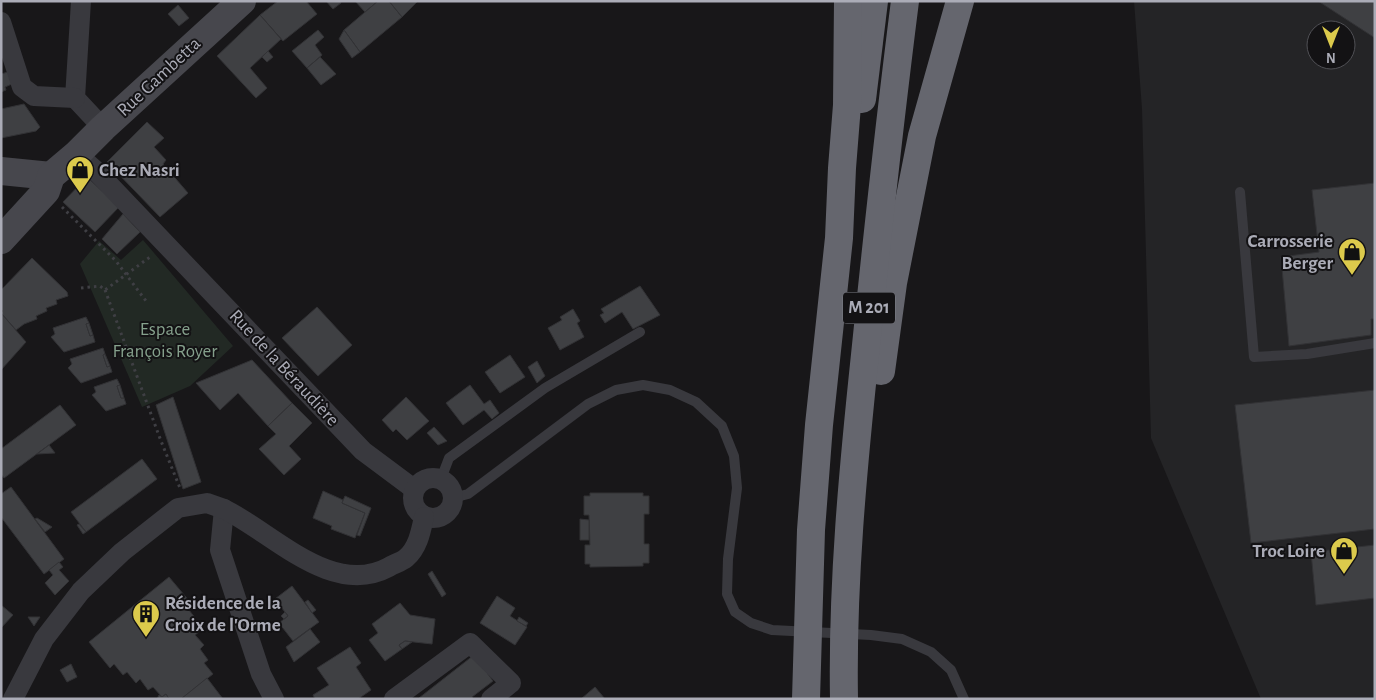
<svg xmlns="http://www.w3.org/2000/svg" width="1376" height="700" font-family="'Alegreya Sans',sans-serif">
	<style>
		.built { fill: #242426; fill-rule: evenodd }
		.green { fill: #222924 }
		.building { fill: #3f4043; stroke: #323235 }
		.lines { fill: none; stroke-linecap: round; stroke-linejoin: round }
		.path { stroke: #3f3f44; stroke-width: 3; stroke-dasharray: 2.5 4; stroke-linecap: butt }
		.lane { stroke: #39393e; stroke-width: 10 }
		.street { stroke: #39393e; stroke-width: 20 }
		.secondary { stroke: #47474d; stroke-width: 28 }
		.highway { stroke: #65666e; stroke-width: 28 }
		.labels { text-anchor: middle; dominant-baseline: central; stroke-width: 4; stroke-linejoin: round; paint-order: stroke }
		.shield { fill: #131214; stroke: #7d7e86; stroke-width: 1 }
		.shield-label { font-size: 18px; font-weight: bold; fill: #abacb7 }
		.street-label { font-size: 19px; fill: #abacb7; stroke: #131214 }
		.poi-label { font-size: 19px; font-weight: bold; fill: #abacb7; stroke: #131214; text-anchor: start }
		.park-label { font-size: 19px; fill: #85a08c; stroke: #131214 }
	</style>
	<rect width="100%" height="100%" fill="#181719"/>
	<path class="built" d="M1134 1H1375V699H1261L1151 438 1142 109ZM1316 30H1346V60H1316Z"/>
	<path class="green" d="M143 240 233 346 190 386 142 407 80 264 99 241 121 260Z"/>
	<g class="building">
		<path d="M278 1H306L317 14 283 41 260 15Z"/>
		<path d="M326 1H340L341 3 333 9Z"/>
		<path d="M355 1H378L365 12Z"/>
		<path d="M378 1H389L402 17 360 52 344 30Z"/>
		<path d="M389 1H418L402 17Z"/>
		<path d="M1318 1H1375V38Z"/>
		<path d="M178 5 189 18 179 26 168 14Z"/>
		<path d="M260 15 281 39 250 68 267 88 256 98 217 56Z"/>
		<path d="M318 30 324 37 315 45 322 55 307 68 292 51Z"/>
		<path d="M344 30 360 52 352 58 339 39Z"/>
		<path d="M268 51 273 57 267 62 262 57Z"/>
		<path d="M320 57 336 74 321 85 307 68Z"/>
		<path d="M8 72 12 84 5 87 6 90 1 92V74Z"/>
		<path d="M24 104 40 127 36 131 1 138V109Z"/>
		<path d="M147 122 164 138 154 147 166 160 163 164 188 193 160 217 107 162Z"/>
		<path d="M87 177 119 207 95 232 63 202Z"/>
		<path d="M1375 183V319H1371V335L1289 346 1281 257 1319 252 1312 190Z"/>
		<path d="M123 214 140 232 117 254 102 239Z"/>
		<path d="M32 258 67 292 68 296 56 300 57 304 46 308 47 311 36 316 37 319 24 324 16 330 1 313 3 311 1 310V290Z"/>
		<path d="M640 286 660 315 633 329 622 312 605 323 600 315 604 313 601 309Z"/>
		<path d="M317 307 352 345 318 376 282 338Z"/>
		<path d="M573 309 580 321 577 323 584 337 560 350 548 328 562 320 560 317Z"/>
		<path d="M1 313 26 342 1 370Z"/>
		<path d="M86 317 89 323 86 324 90 336 93 335 95 342 64 352 51 337 55 334 53 328Z"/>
		<path d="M89 323 93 335 90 336 86 324Z"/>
		<path d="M103 348 105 354 103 355 107 367 110 366 112 372 81 383 68 368 72 364 70 359Z"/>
		<path d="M105 354 110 366 107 367 103 355Z"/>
		<path d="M510 355 525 377 500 393 485 372Z"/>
		<path d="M252 360 292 403 268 426 238 393 220 410 196 383Z"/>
		<path d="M537 361 545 376 537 383 528 367Z"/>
		<path d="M117 379 120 385 117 386 121 398H124L126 404 106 411 92 395 96 392 94 387Z"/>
		<path d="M120 385 124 398H121L117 386Z"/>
		<path d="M470 385 484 404 490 400 499 413 492 419 484 410 463 425 446 403Z"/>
		<path d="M1375 390V529L1251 543 1235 405Z"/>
		<path d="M173 397 201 482 183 489 156 405Z"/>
		<path d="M406 397 429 421 407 440 396 429 393 432 382 420Z"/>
		<path d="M292 403 312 423 289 446 301 459 284 475 259 449 276 434 268 426Z"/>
		<path d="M60 405 76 425 4 478 1 474V449Z"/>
		<path d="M434 427 447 441 438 445 427 433Z"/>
		<path d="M49 445 55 453 37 454Z"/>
		<path d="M142 459 157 479 86 532 71 512Z"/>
		<path d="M11 487 64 559 44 574 1 517V494Z"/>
		<path d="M323 491 343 500 342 503 365 513 355 538 331 529 332 526 313 518Z"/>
		<path d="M590 493H643V496H649V514H644V544H649V563H643V566L590 567V564H585V545H590L589 515H584V496H590Z"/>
		<path d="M345 496 371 508 360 536 357 535 365 513 342 503Z"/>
		<path d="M37 518 52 527 45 532 35 519Z"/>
		<path d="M580 519 589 520V540H580Z"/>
		<path d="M79 524 86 532 83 534 77 525Z"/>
		<path d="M1375 545V598L1316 605 1311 552Z"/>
		<path d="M59 562 63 567 59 570 69 581 55 595 45 583 53 575 49 570Z"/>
		<path d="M432 571 446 594 442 597 428 574Z"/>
		<path d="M169 577 190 602 186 606 195 618 190 621 200 631 195 635 204 645 200 649 208 660 204 663 213 674 181 699H169L166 694 162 697 153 687 148 690 140 679 136 683 127 672 123 675 114 664 110 668 89 642Z"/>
		<path d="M292 586 319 622 293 641 279 623 288 616 275 599Z"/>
		<path d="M497 596 515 608 510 616 527 627 515 645 480 623Z"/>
		<path d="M308 600 316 610 312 613 305 602Z"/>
		<path d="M400 603 410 615 435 619 432 644 405 641 399 645 402 649 385 661 369 640 378 633 372 624Z"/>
		<path d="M1 605 13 615 1 628Z"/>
		<path d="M285 612 288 616 284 619 281 616Z"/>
		<path d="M28 617H40L34 626Z"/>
		<path d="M519 617 528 623 526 626 517 621Z"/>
		<path d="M310 629 320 642 294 662 286 647Z"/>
		<path d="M405 641 412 642 402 649 399 645Z"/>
		<path d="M350 647 361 663 356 667 371 690 358 699H315L313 695 329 685 317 668Z"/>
		<path d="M474 655 493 681 472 697 474 699H420L419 698Z"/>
		<path d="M71 664 77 677 67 682 60 670Z"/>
		<path d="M207 678 223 699H181Z"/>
		<path d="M595 687 605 699H581Z"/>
		<path d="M166 694 169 699H157L159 695 162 697Z"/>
	</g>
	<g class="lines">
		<g class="path">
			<path d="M62 207 116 261 146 301"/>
			<path d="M81 288 100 286 105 290 150 257"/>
			<path d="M105 290 161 441 180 488"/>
		</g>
		<g class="lane">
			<path d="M1240 192 1254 357 1307 354 1375 343"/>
			<path d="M441 479 449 458 545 388 640 332"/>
			<path d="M453 498 468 494 588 404 616 390 643 385 670 390 696 402 722 426 734 456 737 488 728 559 727 594 735 612 751 623 772 630 871 635 902 639 931 652 951 670 964 699"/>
		</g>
		<g class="street">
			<path d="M81 1 75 98 103 128"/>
			<path d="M1 22 22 87 34 96 75 98"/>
			<path d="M77 154 95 170 363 451 414 489"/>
			<circle cx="433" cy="498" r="20"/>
			<path d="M224 509 220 550 261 674 274 699"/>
			<path d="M13 699 44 639 81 591 122 552 178 508 207 503 224 509C273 533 332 598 389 567 394 564 401 562 406 558 418 548 421 531 424 517"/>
			<path d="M394 699 470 643 511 683 491 699"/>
		</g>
		<g class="secondary">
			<path d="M1 171 51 176"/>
			<path d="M1 240 46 191 51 176 77 154 103 128 242 1"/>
		</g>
		<g class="highway">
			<path d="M862 99 874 1"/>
			<path d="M881 371 893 283 922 136 960 1"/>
			<path d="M806 699 811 530 819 425 839 238 842 168 847 105 848 1"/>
			<path d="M844 699C842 584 853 469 865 355 877 237 890 119 905 1"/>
		</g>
	</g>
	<defs>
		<symbol id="shop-pin" viewBox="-11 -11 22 30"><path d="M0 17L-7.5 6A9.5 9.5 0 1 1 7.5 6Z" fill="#dcca4c" stroke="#131214"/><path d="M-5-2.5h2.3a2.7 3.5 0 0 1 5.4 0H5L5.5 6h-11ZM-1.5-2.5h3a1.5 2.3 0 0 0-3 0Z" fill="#111"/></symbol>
		<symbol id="building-pin" viewBox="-11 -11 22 30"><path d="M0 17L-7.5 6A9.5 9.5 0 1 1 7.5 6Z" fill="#dcca4c" stroke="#131214"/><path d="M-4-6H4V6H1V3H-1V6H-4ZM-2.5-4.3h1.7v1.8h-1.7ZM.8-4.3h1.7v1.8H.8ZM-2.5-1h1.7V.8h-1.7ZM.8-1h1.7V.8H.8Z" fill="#111"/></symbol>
	</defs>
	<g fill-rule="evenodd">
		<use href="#shop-pin" x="64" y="154" width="32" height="43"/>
		<use href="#shop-pin" x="1336" y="236" width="32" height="43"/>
		<use href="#shop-pin" x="1328" y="535" width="32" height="43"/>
		<use href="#building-pin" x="130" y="598" width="32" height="43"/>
	</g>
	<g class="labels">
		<rect class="shield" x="843" y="292.5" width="52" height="31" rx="4"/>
		<g class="shield-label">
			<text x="869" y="308">M 201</text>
		</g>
		<g class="street-label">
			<text transform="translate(159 77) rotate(-43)">Rue Gambetta</text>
			<text transform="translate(284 368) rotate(47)">Rue de la Béraudière</text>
		</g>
		<g class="poi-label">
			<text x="99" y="170">Chez Nasri</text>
			<text x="1333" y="241" text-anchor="end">Carrosserie<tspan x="1333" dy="22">Berger</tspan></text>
			<text x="1325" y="551" text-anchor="end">Troc Loire</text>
			<text x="165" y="603">Résidence de la<tspan x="165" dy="22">Croix de l'Orme</tspan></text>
		</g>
		<g class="park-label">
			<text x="165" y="329">Espace<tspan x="165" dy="22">François Royer</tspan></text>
		</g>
	</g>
	<rect width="1376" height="700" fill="none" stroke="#abacb7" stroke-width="5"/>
	<g transform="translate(1331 45) rotate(180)"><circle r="24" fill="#131214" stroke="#505055"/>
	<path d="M0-4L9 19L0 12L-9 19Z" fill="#dcca4c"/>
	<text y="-8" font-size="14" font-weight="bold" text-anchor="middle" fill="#abacb7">N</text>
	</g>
</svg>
